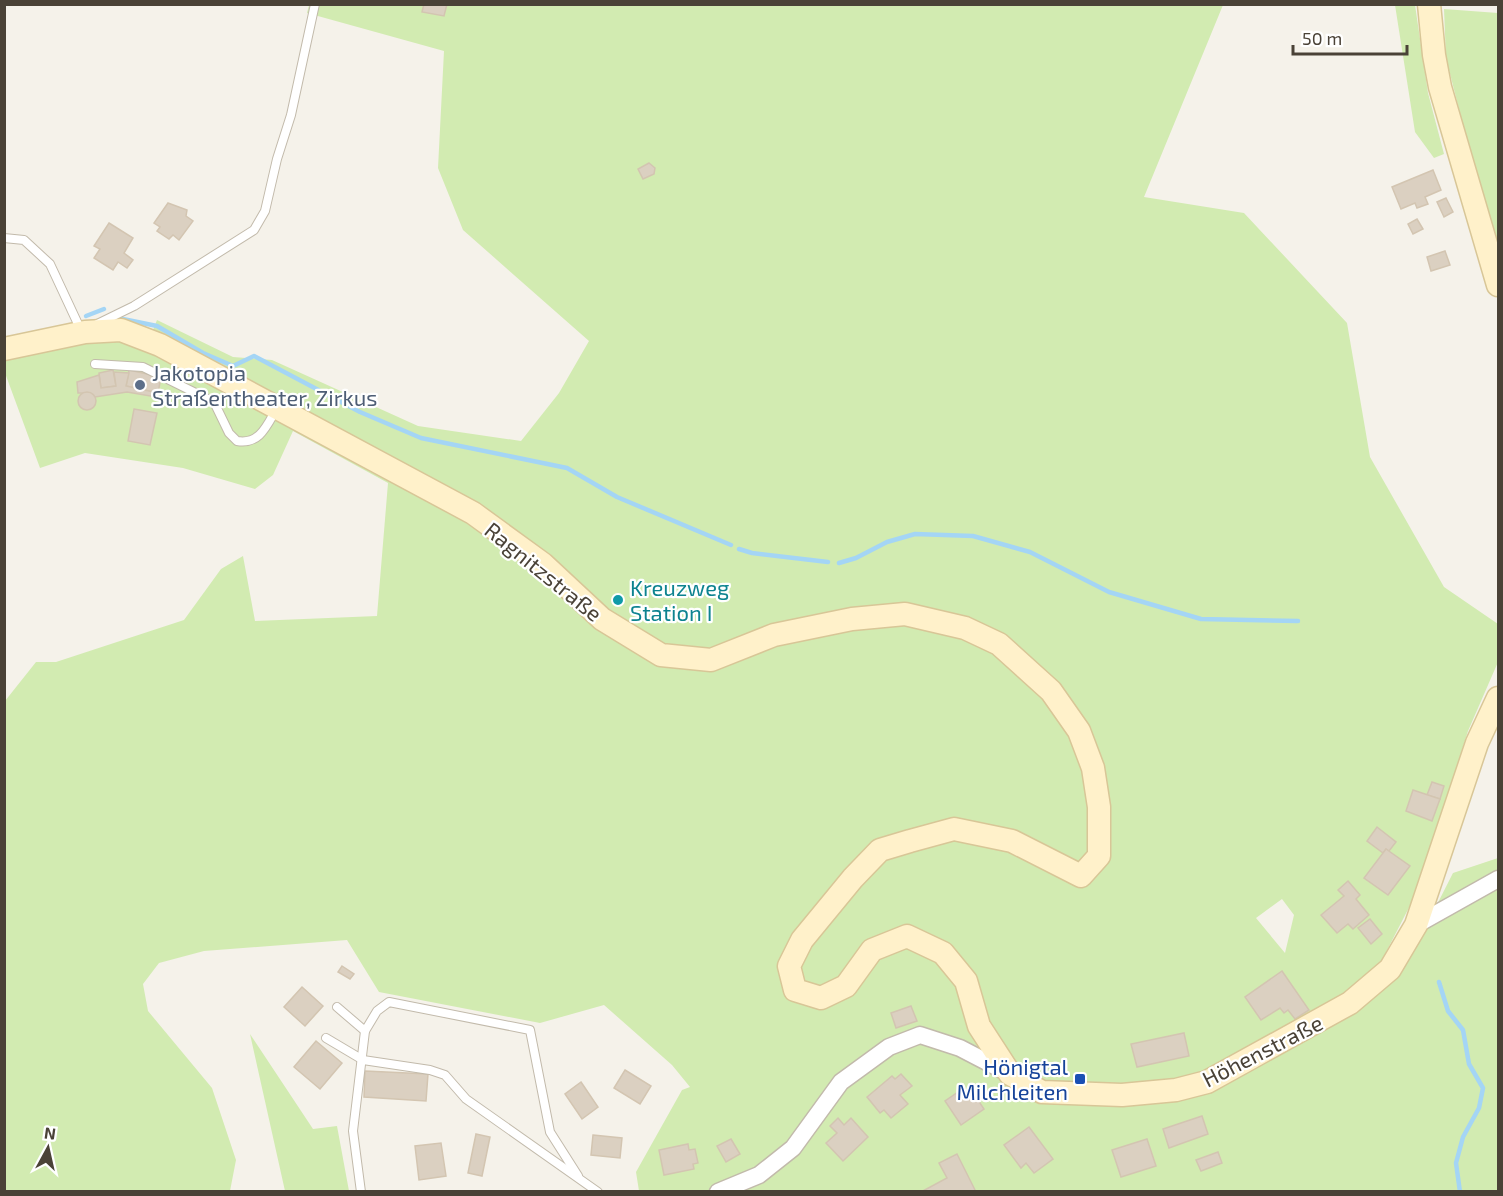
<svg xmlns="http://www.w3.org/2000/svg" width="1503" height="1196" font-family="'Exo 2',sans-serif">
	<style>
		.green { fill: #d2ebb1; fill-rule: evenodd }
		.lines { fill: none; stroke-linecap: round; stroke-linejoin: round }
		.stream { stroke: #a4d5f5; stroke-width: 4.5 }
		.building { fill: #dbd0c1; stroke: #d3c5b1; stroke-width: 1.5 }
		.service-casing { stroke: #c2baab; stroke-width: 10 }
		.minor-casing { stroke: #c2baab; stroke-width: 19 }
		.secondary-casing { stroke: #d8c697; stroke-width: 25 }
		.service { stroke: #fff; stroke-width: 8 }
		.minor { stroke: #fff; stroke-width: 16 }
		.secondary { stroke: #fff1ca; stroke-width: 22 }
		.service-dot { fill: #5c6f8a; stroke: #fff; stroke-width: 2 }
		.culture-dot { fill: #0f9aa8; stroke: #fff; stroke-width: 2 }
		.transit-dot { fill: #1a4fb4; stroke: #fff; stroke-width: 2 }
		.labels { text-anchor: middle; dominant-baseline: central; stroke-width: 4.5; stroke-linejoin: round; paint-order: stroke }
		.service-label { font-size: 22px; fill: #4e5e75; stroke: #fff; text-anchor: start }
		.street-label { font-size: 22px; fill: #4a4237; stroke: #fff }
		.culture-label { font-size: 22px; fill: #0d838f; stroke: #fff; text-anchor: start }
		.transit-label { font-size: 22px; fill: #164399; stroke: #fff; text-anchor: end }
	</style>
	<rect width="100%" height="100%" fill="#f5f2ea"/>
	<g class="green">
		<path d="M309 5H1223L1144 197 1244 213 1347 323 1370 457 1444 587 1498 624V662L1468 731 1418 890 1383 958 1368 979 1265 1040 1212 1066 1352 1014 1417 944 1453 873 1498 858V1191H636H639L636 1172 682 1090 690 1087 672 1065 604 1005 540 1023 379 992 347 940 204 951 159 963 143 984 148 1011 212 1088 236 1160 230 1191H5V701L36 662H56L184 620 221 569 243 556 255 621 377 616 388 483 293 431 273 475 255 489 183 468 85 453 40 468 5 373V338L153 330 157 320 233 357 272 360 418 426 521 441 559 393 589 341 463 230 438 168 444 51 307 13ZM1282 899 1294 915 1285 953 1256 918Z"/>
		<path d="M1395 5H1415L1428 93 1444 154 1434 158 1415 132Z"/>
		<path d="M1444 9 1498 13V251L1486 215 1446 58Z"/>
		<path d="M250 1034 313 1129 337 1126 349 1191H285Z"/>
	</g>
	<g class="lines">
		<g class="stream">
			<path d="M86 316 104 309"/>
			<path d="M118 318 157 326 203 353 233 366 254 356 360 412 421 438 567 468 617 497 731 545"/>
			<path d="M739 549 752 553 828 562"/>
			<path d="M839 563 856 558 887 542 915 534 973 536 1030 552 1109 592 1201 619 1298 621"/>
			<path d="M1439 982 1448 1011 1463 1030 1469 1064 1483 1088 1479 1108 1463 1137 1456 1163 1460 1192"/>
		</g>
	</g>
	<g class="building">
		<path d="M424 4H447L444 16 422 12Z"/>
		<path d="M649 163 655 168 654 174 643 179 638 169Z"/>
		<path d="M1433 170 1441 190 1425 197 1428 204 1417 208 1415 203 1401 209 1392 187Z"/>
		<path d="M1446 198 1453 212 1444 217 1437 202Z"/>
		<path d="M168 203 187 210 186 216 193 221 179 240 173 235 169 239 157 231 160 227 154 223Z"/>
		<path d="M1417 219 1423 229 1413 234 1408 224Z"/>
		<path d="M109 223 133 238 124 253 133 260 127 268 118 262 113 270 94 258 100 249 94 246Z"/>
		<path d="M1445 251 1450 265 1431 271 1427 257Z"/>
		<path d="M113 370 116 386 101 388 99 373Z"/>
		<path d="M129 370 161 377 158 393 126 386Z"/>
		<path d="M114 372 129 373 126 386 158 393 156 397 127 392 95 397 89 393H78L77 382 99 375 101 388 116 386Z"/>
		<circle cx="87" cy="401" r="9"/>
		<path d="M134 409 157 413 150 445 128 441Z"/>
		<path d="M1432 782 1444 786 1440 799 1427 795Z"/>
		<path d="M1413 790 1440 799 1432 821 1406 811Z"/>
		<path d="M1377 827 1396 842 1389 851 1386 849 1383 853 1367 841Z"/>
		<path d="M1386 849 1410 866 1388 895 1364 878Z"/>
		<path d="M1348 881 1360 895 1356 899 1369 915 1353 929 1348 924 1337 933 1321 915 1344 896 1338 890Z"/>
		<path d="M1370 919 1382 934 1371 944 1358 928Z"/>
		<path d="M342 966 354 974 350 979 338 972Z"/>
		<path d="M1282 971 1309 1010 1295 1019 1288 1010 1284 1013 1280 1008 1261 1020 1245 997Z"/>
		<path d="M302 987 323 1006 305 1026 284 1007Z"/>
		<path d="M911 1006 917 1021 896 1028 891 1013Z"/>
		<path d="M1184 1033 1189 1056 1137 1067 1131 1044Z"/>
		<path d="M316 1041 342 1063 320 1089 294 1067Z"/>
		<path d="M625 1070 651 1086 640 1104 614 1088Z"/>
		<path d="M365 1071 428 1074 426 1101 364 1097Z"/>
		<path d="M901 1074 912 1086 900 1095 908 1104 891 1118 884 1110 880 1113 867 1097 892 1076 895 1079Z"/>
		<path d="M581 1082 598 1107 582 1119 565 1094Z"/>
		<path d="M964 1088 972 1100 976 1097 984 1109 961 1125 945 1101Z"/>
		<path d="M1202 1116 1208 1134 1169 1148 1163 1129Z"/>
		<path d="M838 1118 844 1125 851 1118 868 1137 843 1161 826 1143 837 1133 830 1126Z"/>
		<path d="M1029 1127 1053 1159 1034 1173 1026 1163 1021 1168 1004 1145Z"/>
		<path d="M476 1134 490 1137 482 1176 468 1173Z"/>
		<path d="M593 1135 622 1138 620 1158 591 1155Z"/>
		<path d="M731 1139 740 1154 726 1162 717 1146Z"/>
		<path d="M1147 1139 1156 1166 1121 1177 1112 1150Z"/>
		<path d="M441 1143 446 1176 419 1180 415 1146Z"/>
		<path d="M688 1144 689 1150 695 1149 698 1163 693 1164 694 1169 664 1175 659 1150Z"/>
		<path d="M1218 1152 1222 1163 1201 1171 1196 1160Z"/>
		<path d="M957 1154 976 1192H921L947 1178 939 1163Z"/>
	</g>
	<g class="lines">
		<defs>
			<g id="service">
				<path d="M4 238 24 240 50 264 78 324 83 329"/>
				<path d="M93 326 134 306 254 230 265 211 277 159 291 115 315 4"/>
				<path d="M95 364 143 367 214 402 229 433 237 441C260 445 267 425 277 408"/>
				<path d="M337 1007 365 1031"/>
				<path d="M326 1038 363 1060 430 1070 445 1075 466 1099 598 1192"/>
				<path d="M361 1192 353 1131 365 1031 377 1011 389 1002 530 1030 550 1132 578 1176"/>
			</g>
			<g id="minor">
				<path d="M1416 925 1498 879"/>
				<path d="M718 1192 759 1175 793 1148 841 1082 889 1047 920 1035 960 1048 1010 1074"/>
			</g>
			<g id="secondary">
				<path d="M1429 4 1434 55 1440 87 1498 285"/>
				<path d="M4 349 85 332 121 330 160 345 473 513 543 564 602 619 661 655 711 660 774 635 852 619 905 614 965 628 999 644 1051 691 1079 731 1093 768 1099 807V856L1081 876 1012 841 954 829 910 841 880 850 853 878 802 940 789 966 795 990 821 998 846 986 872 950 907 936 943 953 966 981 979 1026 1010 1074 1042 1092 1122 1095 1176 1090 1207 1082 1350 1003 1390 969 1416 925 1477 743 1498 698"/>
			</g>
		</defs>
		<use href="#service" class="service-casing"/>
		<use href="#minor" class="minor-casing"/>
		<use href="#secondary" class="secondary-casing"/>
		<use href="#service" class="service"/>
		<use href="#minor" class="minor"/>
		<use href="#secondary" class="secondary"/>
	</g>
	<circle class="service-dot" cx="140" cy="385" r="6"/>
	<circle class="culture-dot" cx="618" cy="600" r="6"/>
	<rect class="transit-dot" x="1074" y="1073" width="12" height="12" rx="3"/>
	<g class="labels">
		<g class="service-label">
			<text x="152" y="372">Jakotopia<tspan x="152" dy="25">Straßentheater, Zirkus</tspan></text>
		</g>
		<g class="street-label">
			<text transform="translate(544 571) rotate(39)">Ragnitzstraße</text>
			<text transform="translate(1262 1050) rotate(-27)">Höhenstraße</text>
		</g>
		<g class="culture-label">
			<text x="630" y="587">Kreuzweg<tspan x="630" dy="25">Station I</tspan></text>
		</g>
		<g class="transit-label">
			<text x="1068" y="1066">Hönigtal<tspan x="1068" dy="25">Milchleiten</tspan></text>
		</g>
	</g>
	<rect width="1503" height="1196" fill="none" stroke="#4a4237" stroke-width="12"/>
	<g transform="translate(48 1148) rotate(8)" stroke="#ffffff" stroke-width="4.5" paint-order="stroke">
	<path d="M0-4.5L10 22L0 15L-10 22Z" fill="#4a4237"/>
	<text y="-9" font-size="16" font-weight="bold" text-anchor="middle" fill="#4a4237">N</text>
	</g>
	<path d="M1293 45v9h114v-9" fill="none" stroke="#4a4237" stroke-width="3"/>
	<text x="1302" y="45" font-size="18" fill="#4a4237" stroke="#ffffff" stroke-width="4.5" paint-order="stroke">50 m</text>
</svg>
